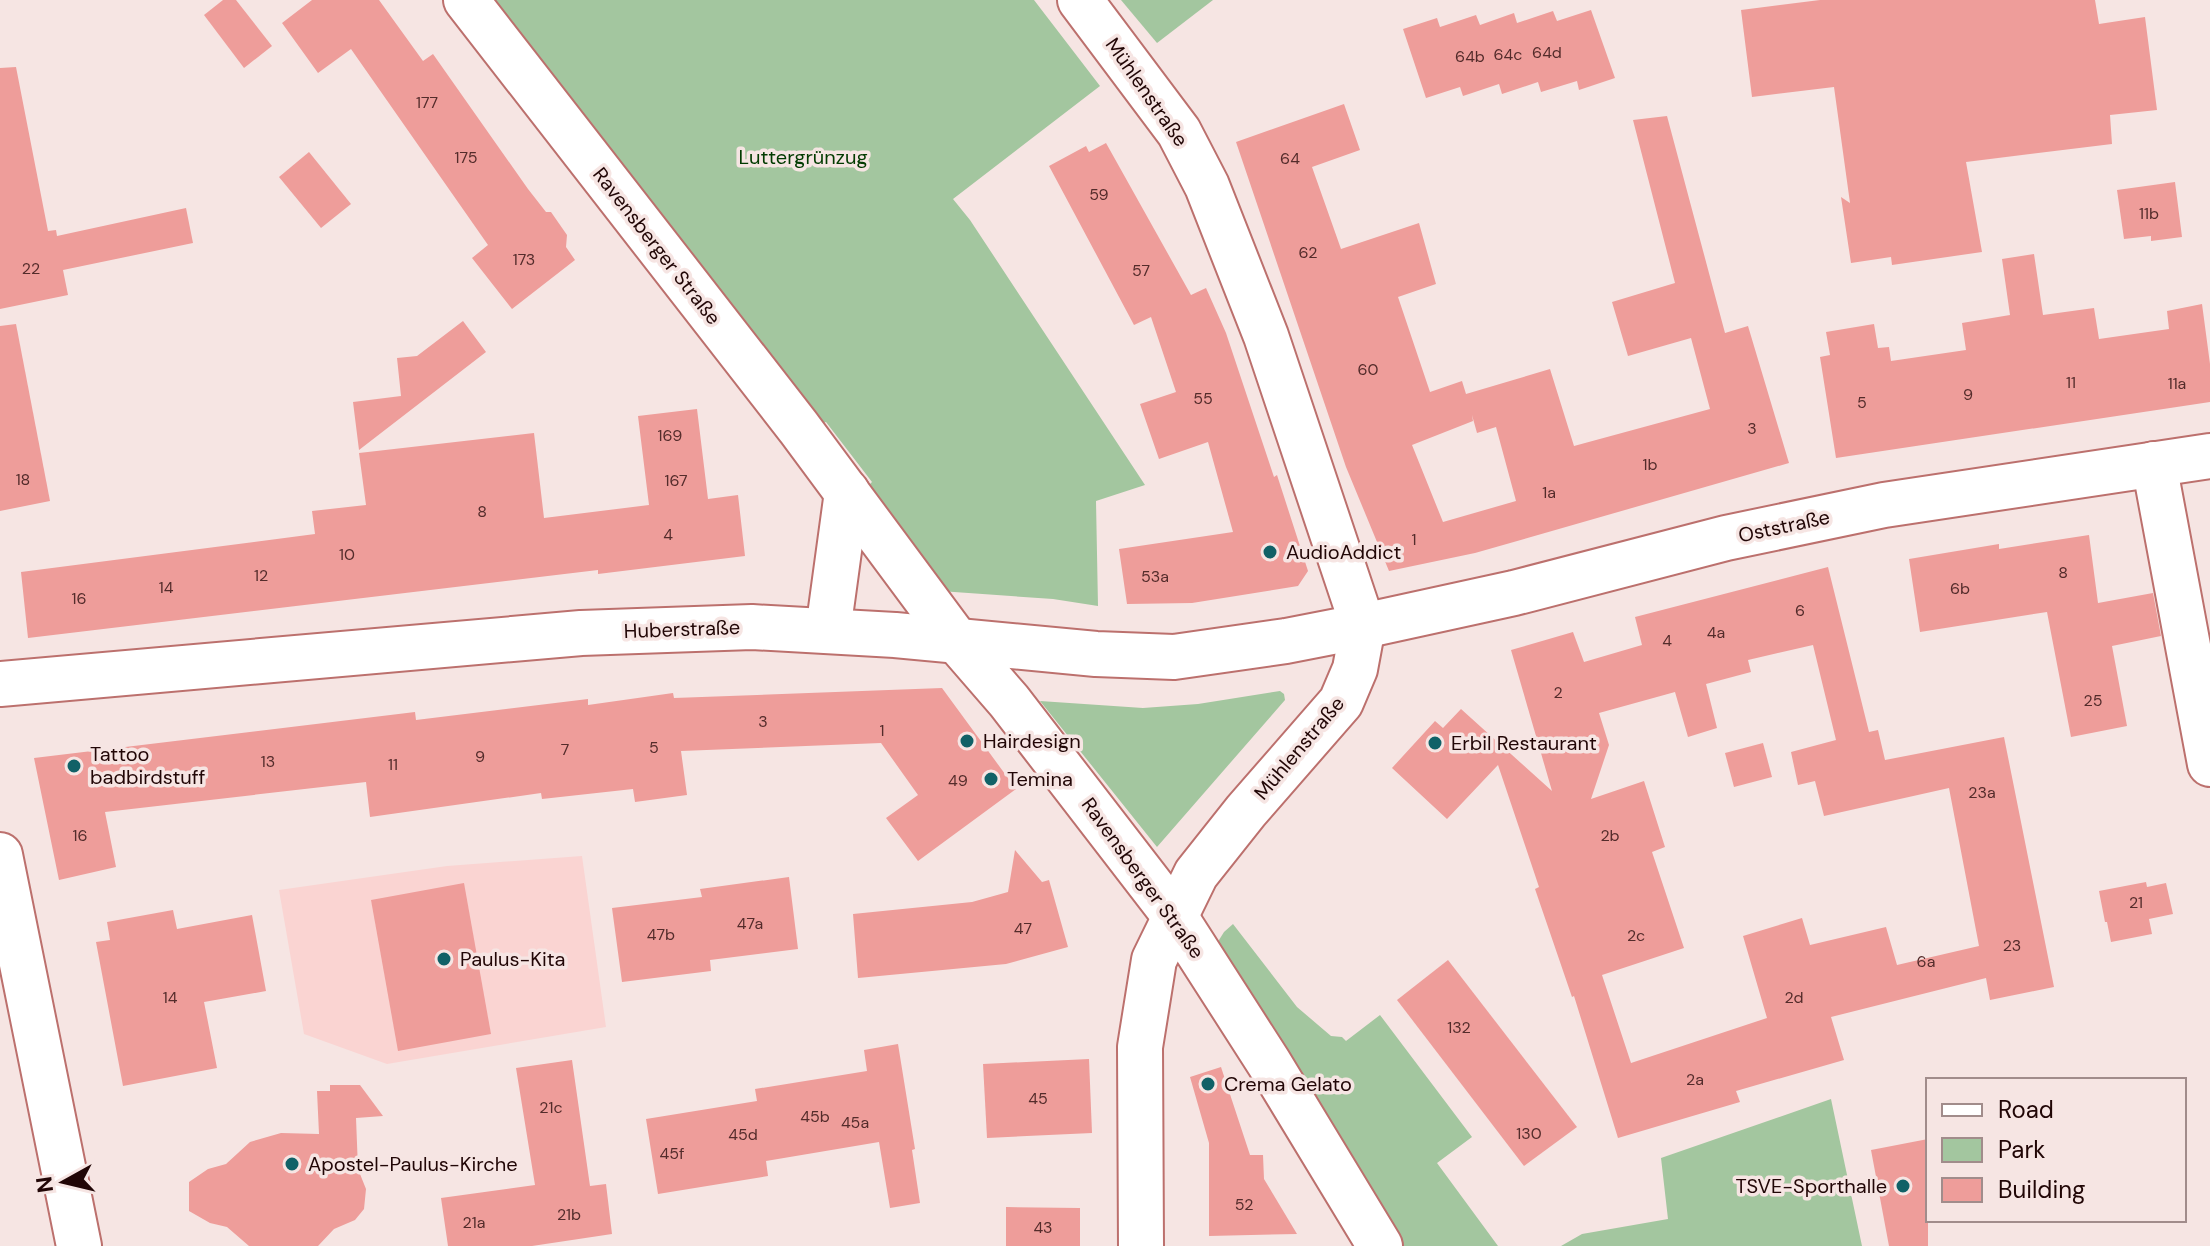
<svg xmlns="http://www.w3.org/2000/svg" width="2210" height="1246" font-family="'DM Sans',sans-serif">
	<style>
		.built { fill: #fad4d2 }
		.green { fill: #a3c69f }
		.building { fill: #ee9d9a; fill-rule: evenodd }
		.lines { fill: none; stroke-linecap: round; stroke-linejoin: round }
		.street-casing { stroke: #bc706d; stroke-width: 48 }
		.secondary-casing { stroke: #bc706d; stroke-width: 48 }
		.street { stroke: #fff; stroke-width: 44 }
		.secondary { stroke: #fff; stroke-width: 44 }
		.poi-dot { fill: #116167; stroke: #f6e5e3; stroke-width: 3 }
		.labels { text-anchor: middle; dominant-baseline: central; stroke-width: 7; stroke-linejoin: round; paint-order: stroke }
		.number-label { font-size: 16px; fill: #542c2b }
		.street-label { font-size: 20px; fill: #210606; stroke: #f6e5e3 }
		.park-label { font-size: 20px; fill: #023b01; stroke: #f6e5e3 }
		.poi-label { font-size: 20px; fill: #210606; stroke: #f6e5e3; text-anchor: start }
	</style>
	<rect width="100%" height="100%" fill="#f6e5e3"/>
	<path class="built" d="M582 856 606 1027 387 1064 304 1034 279 890 447 866Z"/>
	<g class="green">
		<path d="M484 0H1034L1100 86 953 199 970 220 1145 485 1096 501 1098 606 1053 599 940 591 866 488 872 482 826 422 812 427Z"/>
		<path d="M1121 0H1213L1157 43Z"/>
		<path d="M1280 691 1284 694 1285 700 1157 847 1040 701 1143 708 1198 704Z"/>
		<path d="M1233 924 1297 1007 1331 1036 1342 1037 1346 1041 1380 1015 1472 1137 1437 1163 1498 1246H1393L1209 956 1224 932Z"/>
		<path d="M1831 1099 1862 1246H1561L1582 1234 1668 1219 1661 1158Z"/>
	</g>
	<g class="building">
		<path d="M223 0H236L272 46 244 68 204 15Z"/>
		<path d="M312 0H379L423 61 433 54 528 189 546 212H551L567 235 566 247 575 260 512 309 472 258 488 245 351 49 318 73 282 23Z"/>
		<path d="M1820 0H2095L2099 24 2145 17 2157 110 2110 115 2112 144 1966 162 1982 252 1892 265 1891 257 1851 263 1841 197 1850 203 1834 87 1752 97 1741 10Z"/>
		<path d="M1591 10 1615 78 1579 90 1577 81 1541 92 1538 82 1502 94 1499 84 1463 96 1460 87 1426 98 1403 29 1437 18 1440 27 1476 15 1480 25 1514 13 1517 23 1553 11 1557 21Z"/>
		<path d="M16 67 48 231 56 230 57 236 186 208 193 243 63 270 68 295 0 309V68Z"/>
		<path d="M1344 104 1360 150 1312 167 1341 249 1419 223 1436 284 1398 297 1430 392 1462 381 1466 394 1550 369 1574 446 1710 409 1691 338 1628 356 1612 302 1675 283 1633 120 1667 116 1725 333 1748 326 1789 463 1475 553 1389 571 1346 467 1236 142ZM1472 415 1477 433 1496 427 1516 501 1443 522 1412 445 1473 421Z"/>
		<path d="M1106 143 1191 295 1206 288 1226 333 1274 477 1277 475 1308 571 1298 586 1192 603 1127 604 1119 549 1233 532 1208 442 1159 459 1140 404 1176 392 1151 317 1134 325 1049 166 1086 146 1089 152Z"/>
		<path d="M309 152 351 204 321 228 279 177Z"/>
		<path d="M2175 182 2182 237 2151 241V236L2124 239 2117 190Z"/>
		<path d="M2034 254 2043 315 2094 308 2099 339 2169 329 2167 311 2202 304 2210 364V402L1836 458 1820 357 1830 355 1826 332 1874 324 1878 348 1889 347 1891 361 1966 350 1962 323 2010 315 2002 259Z"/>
		<path d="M463 321 486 352 359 450 353 402 401 396 397 358 417 356Z"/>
		<path d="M16 324 50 501 0 511V326Z"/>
		<path d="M697 409 708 499 738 495 745 556 598 574V570L28 638 21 572 315 534 312 511 366 505 359 453 534 433 544 518 649 505 638 416Z"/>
		<path d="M2089 535 2098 603 2153 593 2161 636 2112 646 2127 726 2071 737 2047 612 1920 632 1909 559 1999 544V549Z"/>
		<path d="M1828 567 1869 732 1878 730 1885 760 2004 737 2054 987 1990 1000 1986 978 1831 1017 1844 1060 1736 1091 1740 1102 1618 1138 1574 996 1572 997 1535 889 1539 887 1498 765 1447 819 1392 768 1435 721 1443 728 1461 709 1552 791 1511 650 1573 632 1584 662 1642 645 1635 617ZM1813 645 1836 740 1791 752 1798 785 1815 781 1824 816 1949 788 1979 946 1897 965 1886 927 1810 945 1802 918 1743 936 1767 1018 1631 1063 1602 975 1684 948 1652 852 1665 847 1644 781 1591 799 1609 745 1599 713 1675 692 1688 737 1717 728 1706 684 1751 672 1748 660Z"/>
		<path d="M942 688 1016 789 918 861 886 818 918 795 881 743 681 751 687 795 635 802 633 789 542 799 541 793 370 817 366 782 105 812 116 867 59 880 34 758 415 712 416 720 588 699V705L673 693 674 698Z"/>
		<path d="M1763 743 1772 777 1734 787 1725 753Z"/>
		<path d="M1015 850 1042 882 1049 880 1068 947 1006 964 858 978 853 914 972 902 1008 892Z"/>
		<path d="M789 877 798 949 710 960 711 971 622 982 612 908 702 897 700 889Z"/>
		<path d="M2146 882 2147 887 2166 883 2173 914 2149 919 2152 934 2111 942 2107 922H2105L2099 891Z"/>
		<path d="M464 883 491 1034 398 1051 371 900Z"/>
		<path d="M173 910 177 929 252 915 266 991 204 1002 217 1068 123 1086 96 942 110 940 107 922Z"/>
		<path d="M1448 960 1577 1127 1524 1166 1397 1000Z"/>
		<path d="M898 1044 915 1149 912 1150 920 1203 890 1208 879 1142 766 1161 768 1176 658 1194 646 1119 757 1101 755 1089 867 1071 864 1050Z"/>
		<path d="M1089 1059 1092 1133 987 1138 983 1064Z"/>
		<path d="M572 1060 590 1186 606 1184 612 1234 532 1246H448L441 1198 535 1185 516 1068Z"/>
		<path d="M1221 1067 1250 1155H1263L1264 1179 1297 1234 1209 1236V1143L1190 1077Z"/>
		<path d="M330 1085H360L383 1116 356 1118 358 1169 366 1189 364 1209 355 1220 334 1229 318 1246H249L227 1227 210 1223 189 1211V1182L208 1169 226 1164 250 1142 281 1133 319 1134 317 1091H330Z"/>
		<path d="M1928 1139V1246H1889L1871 1150Z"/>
		<path d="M1006 1207 1080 1208V1246H1006Z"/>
	</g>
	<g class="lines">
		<defs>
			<g id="street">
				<path d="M466 0 799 428 957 641 1009 701 1174 915 1269 1063 1380 1246"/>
				<path d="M1080 0 1179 132 1207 186 1266 336 1363 626 1355 669 1341 702 1246 811 1196 874 1154 960 1140 1047 1141 1246"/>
				<path d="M2154 464 2210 764"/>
				<path d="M828 631 847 492"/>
				<path d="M0 855 79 1246"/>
			</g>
			<path id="secondary" d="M0 684 581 633 752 627 895 635 1096 654 1174 657 1286 641 1363 626 1514 593 1726 538 1884 505 2210 456"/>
		</defs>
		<use href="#street" class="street-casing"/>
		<use href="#secondary" class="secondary-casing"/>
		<use href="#street" class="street"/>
		<use href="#secondary" class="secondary"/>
	</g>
	<g class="poi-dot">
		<circle cx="1270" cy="552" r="8"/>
		<circle cx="967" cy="741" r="8"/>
		<circle cx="1435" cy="743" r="8"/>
		<circle cx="74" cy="766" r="8"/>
		<circle cx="991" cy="779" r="8"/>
		<circle cx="444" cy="959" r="8"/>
		<circle cx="1208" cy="1084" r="8"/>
		<circle cx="292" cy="1164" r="8"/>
		<circle cx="1903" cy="1186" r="8"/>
	</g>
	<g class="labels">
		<g class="number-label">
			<text x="1547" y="52">64d</text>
			<text x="1508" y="54">64c</text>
			<text x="1470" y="56">64b</text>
			<text x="427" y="102">177</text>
			<text x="466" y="157">175</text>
			<text x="1290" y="158">64</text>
			<text x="1099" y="194">59</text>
			<text x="2149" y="213">11b</text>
			<text x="1308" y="252">62</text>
			<text x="524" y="259">173</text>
			<text x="31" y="268">22</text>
			<text x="1141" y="270">57</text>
			<text x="1368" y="369">60</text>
			<text x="2071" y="382">11</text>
			<text x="2177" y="383">11a</text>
			<text x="1968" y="394">9</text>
			<text x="1203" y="398">55</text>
			<text x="1862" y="402">5</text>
			<text x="1752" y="428">3</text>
			<text x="670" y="435">169</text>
			<text x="1650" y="464">1b</text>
			<text x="23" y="479">18</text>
			<text x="676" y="480">167</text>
			<text x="1549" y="492">1a</text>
			<text x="482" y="511">8</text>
			<text x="668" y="534">4</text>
			<text x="1414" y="539">1</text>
			<text x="347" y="554">10</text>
			<text x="2063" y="572">8</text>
			<text x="261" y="575">12</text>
			<text x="1155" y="576">53a</text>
			<text x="166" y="587">14</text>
			<text x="1960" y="588">6b</text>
			<text x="79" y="598">16</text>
			<text x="1800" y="610">6</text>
			<text x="1716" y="632">4a</text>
			<text x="1667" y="640">4</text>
			<text x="1558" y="692">2</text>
			<text x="2093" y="700">25</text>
			<text x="763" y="721">3</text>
			<text x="882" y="730">1</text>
			<text x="654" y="747">5</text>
			<text x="565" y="749">7</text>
			<text x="480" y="756">9</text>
			<text x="268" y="761">13</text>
			<text x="393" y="764">11</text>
			<text x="958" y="780">49</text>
			<text x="1982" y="792">23a</text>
			<text x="80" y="835">16</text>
			<text x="1610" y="835">2b</text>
			<text x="2136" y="902">21</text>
			<text x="750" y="923">47a</text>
			<text x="1023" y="928">47</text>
			<text x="661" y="934">47b</text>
			<text x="1636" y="935">2c</text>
			<text x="2012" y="945">23</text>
			<text x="1926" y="961">6a</text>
			<text x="170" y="997">14</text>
			<text x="1794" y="997">2d</text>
			<text x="1459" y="1027">132</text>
			<text x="1695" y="1079">2a</text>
			<text x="1038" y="1098">45</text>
			<text x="551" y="1107">21c</text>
			<text x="815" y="1116">45b</text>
			<text x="855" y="1122">45a</text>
			<text x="1529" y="1133">130</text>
			<text x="743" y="1134">45d</text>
			<text x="672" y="1153">45f</text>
			<text x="1244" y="1204">52</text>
			<text x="569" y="1214">21b</text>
			<text x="474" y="1222">21a</text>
			<text x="1043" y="1227">43</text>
		</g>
		<g class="street-label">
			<text transform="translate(1147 92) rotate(55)">Mühlenstraße</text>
			<text transform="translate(657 246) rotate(52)">Ravensberger Straße</text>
			<text transform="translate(1784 526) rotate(-12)">Oststraße</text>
			<text transform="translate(682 629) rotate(-2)">Huberstraße</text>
			<text transform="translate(1299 748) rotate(-50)">Mühlenstraße</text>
			<text transform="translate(1143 878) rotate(54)">Ravensberger Straße</text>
		</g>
		<g class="park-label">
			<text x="803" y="157">Luttergrünzug</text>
		</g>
		<g class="poi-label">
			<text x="1286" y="552">AudioAddict</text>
			<text x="983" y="741">Hairdesign</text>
			<text x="1451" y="743">Erbil Restaurant</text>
			<text x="90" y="754">Tattoo<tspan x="90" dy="23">badbirdstuff</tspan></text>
			<text x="1007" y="779">Temina</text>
			<text x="460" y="959">Paulus-Kita</text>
			<text x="1224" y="1084">Crema Gelato</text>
			<text x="308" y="1164">Apostel-Paulus-Kirche</text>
			<text x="1887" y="1186" text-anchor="end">TSVE-Sporthalle</text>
		</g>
	</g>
	<rect x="1926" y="1078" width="260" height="144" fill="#f6e5e3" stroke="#a18c8b" stroke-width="2"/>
	<rect x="1942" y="1104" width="40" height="12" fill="#ffffff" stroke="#a18c8b" stroke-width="2"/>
	<text x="1998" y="1118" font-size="24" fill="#210606">Road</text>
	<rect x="1942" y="1138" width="40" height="24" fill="#a3c69f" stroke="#a18c8b" stroke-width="2"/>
	<text x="1998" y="1158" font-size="24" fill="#210606">Park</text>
	<rect x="1942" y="1178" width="40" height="24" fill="#ee9d9a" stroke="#a18c8b" stroke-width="2"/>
	<text x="1998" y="1198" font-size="24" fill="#210606">Building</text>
	<g transform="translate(64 1182) rotate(262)" stroke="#f6e5e3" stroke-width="6" paint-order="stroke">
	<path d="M0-6L14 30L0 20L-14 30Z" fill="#210606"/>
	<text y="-12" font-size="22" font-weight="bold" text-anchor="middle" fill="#210606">N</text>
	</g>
</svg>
